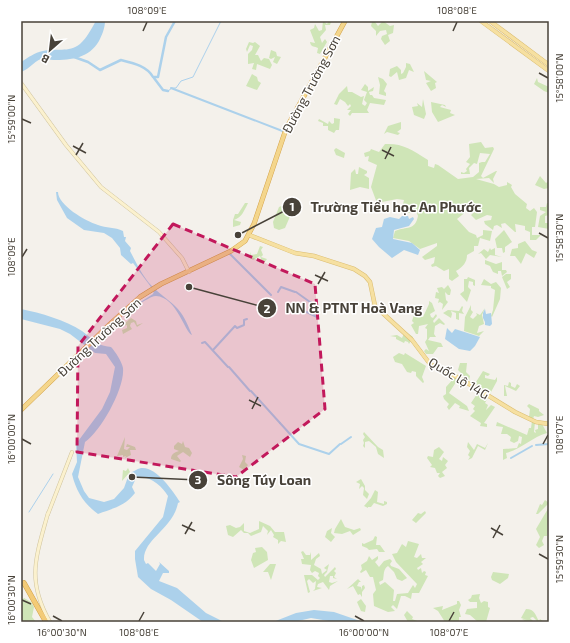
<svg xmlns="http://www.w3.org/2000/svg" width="570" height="643" font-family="'Exo 2',sans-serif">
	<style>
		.green { fill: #cfe5b7 }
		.water { fill: #acd1eb }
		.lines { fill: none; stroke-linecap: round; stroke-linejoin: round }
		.stream { stroke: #acd1eb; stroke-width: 1 }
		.canal { stroke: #acd1eb; stroke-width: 2 }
		.river { stroke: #acd1eb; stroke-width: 2.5 }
		.secondary-casing { stroke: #d0c49e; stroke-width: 4 }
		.primary-casing { stroke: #dbbd72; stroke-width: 4.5 }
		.trunk-casing { stroke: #d2a147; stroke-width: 5 }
		.motorway-casing { stroke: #d2a147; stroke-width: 5.5 }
		.secondary { stroke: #fbf1ce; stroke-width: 3 }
		.primary { stroke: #f6e0a1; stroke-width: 3.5 }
		.trunk { stroke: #f4d68c; stroke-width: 4 }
		.motorway { stroke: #f3cb77; stroke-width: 4.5 }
		.marked { fill: #c2185b; fill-opacity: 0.2; stroke: #c2185b; stroke-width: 3; stroke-dasharray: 8 5; stroke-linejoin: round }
		.ticks { fill: none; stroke: #484239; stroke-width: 1.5 }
		.labels { text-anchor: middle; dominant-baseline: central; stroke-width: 3; stroke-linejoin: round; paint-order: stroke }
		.street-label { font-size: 13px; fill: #484239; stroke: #fff }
		.leader { fill: none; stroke: #484239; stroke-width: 1.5 }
		.callout-dot { fill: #484239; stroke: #fff; stroke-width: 1.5 }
		.mark-label { font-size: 12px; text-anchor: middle; font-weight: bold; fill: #fff }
		.callout-label { font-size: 14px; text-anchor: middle; font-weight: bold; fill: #484239; stroke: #fff; stroke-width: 3; stroke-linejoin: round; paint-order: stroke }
		.neatline { fill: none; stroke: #484239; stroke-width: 1.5 }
		.ticks-label { font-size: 10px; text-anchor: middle; fill: #484239 }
	</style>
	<rect width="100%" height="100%" fill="#f4f1eb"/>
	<g class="green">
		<path d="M323 21 327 24 329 21 331 22 330 25H325L326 30 320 37 322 43 325 39 327 42 320 54 317 53 318 48C315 46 311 48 310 42L315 43 310 30 314 28 315 24 319 31 322 30Z"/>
		<path d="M383 21 390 26 394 25 393 33 388 35 390 41 385 45 381 39 382 36 387 34 386 30 380 31 376 36V31L371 26 372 22H375L378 26Z"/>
		<path d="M249 42 253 43 255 42 260 46 255 55H258L261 61 264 58 269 59 272 65 270 69 257 64 256 70 252 69 254 63 248 64V54L252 50 253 46 250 45 247 52 246 49Z"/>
		<path d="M271 50 276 52 277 56 281 57 277 64 273 62 275 57 271 59 269 58Z"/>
		<path d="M406 63 410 64 414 72 409 70 406 78 399 80 397 72 391 77 389 76 390 69 397 66 401 70V74L403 73 406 67Z"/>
		<path d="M424 71 437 82 435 83 436 88 431 91 426 83 431 81 426 80Z"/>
		<path d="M252 74 257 77 258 81 261 83 257 90 246 86Z"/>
		<path d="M378 77 383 79 387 84 384 91 386 93V96L379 94 380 85Z"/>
		<path d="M537 78 538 82 549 87V93L544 91 534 84Z"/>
		<path d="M365 84 368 87V91L374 87 373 91 369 92 370 95H372L374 98 386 100 384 105 370 103 367 110 369 113H352L350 116 348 114 351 110H347L351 106 350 104 348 106 345 102 340 99 337 105 334 104 339 94 347 86 348 92H352L361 97 364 96 362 104 365 106 367 103 364 100 367 92 361 90Z"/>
		<path d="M423 99 426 114 424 119 414 115 412 107 418 106 417 103 422 107Z"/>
		<path d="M431 102 445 105 446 107 442 105 440 107 451 110 450 113 455 115 438 122 432 112Z"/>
		<path d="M334 118 340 119 339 130H336L334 133 328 130V126H323V123L318 121 319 119 328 124 329 121 332 124 334 123Z"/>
		<path d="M401 122V129L397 132 400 133 398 135 387 132 384 134 388 126Z"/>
		<path d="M481 142 485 148 493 147 494 149 481 176 483 178 496 171H497L493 179 494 183 489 178 476 179 494 184 499 187 507 185V182L512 185 511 187 515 194 527 204 526 208 530 211 534 208 537 212 535 227H532V235H541L536 240H530V232L525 230V226L515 224 516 232H515L505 223 501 224 502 228 497 225 494 226 493 230 485 224 484 221 491 220 492 216 487 215 476 220 471 215 479 208V205L477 203 457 219 469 232 476 235 477 238 483 235V230L492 231 490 241 480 238 478 246H474V251L467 255C467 262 463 267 456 271L459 276 452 281 449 279V269L444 271 436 266 432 267 431 265 434 263 435 257 425 260 422 257 437 246V243L420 249 409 241 393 238 395 231C407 226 415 231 418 216L416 211 413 213H401L404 200 397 199 377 203 371 187 377 165 368 161 369 156 365 157 364 153 370 151 371 149 379 152 385 144C402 143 411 149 428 160V166L434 168 435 164 438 165 458 179 473 177 479 172V163L482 162H485L490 154 480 153 477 164 474 163 469 168 470 174H461V172L464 173 467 171 466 169 470 164 466 162 470 157 469 144Z"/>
		<path d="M336 148 345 153 344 158 336 155 334 150Z"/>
		<path d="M359 167 367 171V173L364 175 369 178V189L360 187 350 190 351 173 355 169 356 174H358Z"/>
		<path d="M540 176 546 183 549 181V188L544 189 535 185Z"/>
		<path d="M245 203H248C244 211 242 217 234 220L241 222 240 225 233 227V220L235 214H238Z"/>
		<path d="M547 203H549V215L545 216V223H549V229L538 227 540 216 546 212 540 210V207H546Z"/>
		<path d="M284 205 289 206 292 212 285 228 279 230 274 228 273 222 279 207Z"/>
		<path d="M504 230 512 242 505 247V252L503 253 502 248H497L495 239Z"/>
		<path d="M525 241 532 250 537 252 534 258 526 253 521 264 515 256H510L512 249 518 248V244Z"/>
		<path d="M260 246 263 247 261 250 263 255 261 257 267 259 264 263H259L261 259 260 256 253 260 250 258V252L251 255 257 254Z"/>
		<path d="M490 248 491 250 495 248V255L502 257 490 255 486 259 481 253 478 254 484 249 488 252Z"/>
		<path d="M485 260 496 264 502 262V270H506L507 272 502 276 501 271H498V274L493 272 490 266 485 264Z"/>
		<path d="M506 274H511V279L507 282 510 287 507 289 502 277Z"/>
		<path d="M468 277 475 280V286L473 285V282L469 281 468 287 471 290 467 302 460 294 464 291V279H467Z"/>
		<path d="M484 279 491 284 496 282 501 288 500 299 492 317 491 316 493 310 495 290 491 288V286L481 285Z"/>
		<path d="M448 285 451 290 450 295H448L445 292 446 300 448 302 442 310 443 304 440 302 438 303 439 299 435 298 436 292 439 293 437 288 442 287 444 289Z"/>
		<path d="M429 301 432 303 435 311 430 314 431 317 433 318 436 314 437 316 433 321 434 323 439 318 445 324 444 325 440 323 435 326 434 334 436 337H430L428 340 441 343 443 347H438L433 354H426L424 351 426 349 429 351 425 342 427 339V329L425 328 428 324 419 326 418 334H416L411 325 414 323 412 321 414 315 423 317 429 304Z"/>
		<path d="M471 305V310L473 312 470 317 473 319 477 315 476 313 480 315 485 308 482 315 484 324 479 326 477 333 484 331 479 336 464 331 465 317Z"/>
		<path d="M462 306 463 307 462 311 464 314 459 313V320L456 319V313L451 311 452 314 451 318 443 313 448 310 459 311Z"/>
		<path d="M131 318 136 321 137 325 143 323 137 327 134 322 131 323 130 326 132 329 123 334 122 330 127 328V325L120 327 119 324 117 329 112 325 115 321 117 323 121 320 125 323Z"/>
		<path d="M405 331 413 337 409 344 408 342 405 341 404 343 396 339V337L390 336 397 335 402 338Z"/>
		<path d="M399 353 404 355 405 353 426 366 422 377 424 382 423 383 416 376V372L412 371 411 373 407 372 402 364 395 362 393 357Z"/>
		<path d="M460 363H467L466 372 470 376 469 381 458 370Z"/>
		<path d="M483 371 490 374 488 376 485 375V378L495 380 497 377V381L485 403 488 405 486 410 491 405 495 407 484 423 487 424V427L480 426 481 423 470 416 475 411 473 409 475 406 471 403 479 391 476 383 473 381 476 382Z"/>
		<path d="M455 377 458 379 449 393 467 406 469 411 459 408 460 406 455 403 449 410 447 407 449 404 444 399 443 396 446 394V387Z"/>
		<path d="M509 382 511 383V386L515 388 517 384 520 386 516 391 505 386 507 396H504V385L508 386Z"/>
		<path d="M529 404 539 409V411L544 415 538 417 534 416 533 419 529 417 530 409 527 406Z"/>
		<path d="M532 421 535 422 534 432 536 433 535 430 538 429V424H542L547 433C532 437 522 449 506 453L507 458 503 460V449L517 448 519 443 521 444 522 437 519 436 518 441 514 443 510 441 511 437 507 434H501L503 427 496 426 497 422 527 435 529 428H531Z"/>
		<path d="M364 432 378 447 383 450 384 458 378 454 376 447 369 441 365 442V448L363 446 364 443 363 440 365 437 363 434Z"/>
		<path d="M125 437 124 449 127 450 130 447H126L127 444 135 447 136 450H130L131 455 125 458 126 456 123 457V455L117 456Z"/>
		<path d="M183 441 185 447 189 448 192 453 190 457 183 452 177 456 181 461 180 462 171 459C171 454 175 452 179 451L174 449V446L178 442 182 444Z"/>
		<path d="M468 442 474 450 477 444 485 448 488 443 485 450 478 446 472 458 468 460 470 457 468 455 470 451 467 447Z"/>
		<path d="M439 447 444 452 439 459 442 461 443 457 448 461 445 465 447 468 442 472 445 476 440 478 438 476 440 473H437L435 468 430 467 432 465 427 458 428 456 433 457 434 450Z"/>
		<path d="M242 455 246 456 245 462 248 465 244 470 239 467 243 459Z"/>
		<path d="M128 468 130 472 122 481 123 470 126 471Z"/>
		<path d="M361 479 365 486V490L369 494 367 499 363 495 364 488 362 486 359 489 360 484 356 482Z"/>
		<path d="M375 490 378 492 377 502 384 504V501L387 502V504L383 506 374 503 371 507H368V508L364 506 371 498Z"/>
		<path d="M545 500 549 503 538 514H536L540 504 542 505Z"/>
		<path d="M549 507 547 536H544L542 541 544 545 539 548 536 545 540 537 536 529Z"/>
		<path d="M425 511 426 513 416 523 412 520 418 513 421 514Z"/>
		<path d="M341 519 345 527 354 530 360 528 361 530 353 535 350 531 342 534 334 533 335 529Z"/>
		<path d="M259 521 270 526 275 532H284L286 542 281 541 278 544V540L273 537 274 535 271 530 267 535 268 531 263 526 261 532 251 536 248 533H244L241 530 233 537 228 535 226 526 230 525 236 528 240 527 244 523V531L250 533 259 529Z"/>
		<path d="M332 528 331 533 335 537 331 542 325 537 327 531Z"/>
		<path d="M375 536 377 537 376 545H380L385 552H379L377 549 369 550 367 548 362 546V543L364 544 373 540Z"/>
		<path d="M408 541 419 544 414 557 417 558 421 554 422 558H426L421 562 423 564 417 568 418 570 421 568 422 573 424 571 426 572 425 575 428 576 419 593H412L411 599 405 596H401L397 609 393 605 391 607 395 611 388 612 374 606 373 594 376 590 373 577H370L366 570 361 573 360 572 362 569 361 565 367 561 369 556 372 560 378 556V559L375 562 379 567 384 561 390 559 392 561 390 564 391 566 399 569 407 578 402 581 397 579 394 572 388 566C383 569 384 575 383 580L379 582 380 585 385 582 394 590 393 601H395L397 594 408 593 413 585 415 588 417 584 396 562 392 554 397 553 402 544 406 547Z"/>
		<path d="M262 547 267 552 268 560 254 568 251 560 253 553 256 552 255 548Z"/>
		<path d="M303 551 306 555H310L311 552V560L319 553 320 556 316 559 314 565 321 569 322 574 327 570 324 568 329 564 327 572 324 575 325 577 335 567 336 569 334 571 336 573 334 577 337 579 333 578V576H330L329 582 332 583 338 581 330 586 329 590 323 582 318 584 317 587 322 588 313 591 315 589 316 581 313 583 309 579 307 581 310 592 308 593 304 575H312L318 580 320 578 318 576 319 573 315 571 312 573 310 570 311 565 302 564 301 559H304L301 552Z"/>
		<path d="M270 564H276L271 580 268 572H263Z"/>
		<path d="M493 572 509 574 508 578 500 584 492 580 491 577Z"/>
		<path d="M358 579 361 582H359L357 586 361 587 362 590V586L364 585 365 588 362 592V597L360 594 358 595 353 586 347 589Z"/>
		<path d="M480 594 479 598 481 603 484 601 488 602V607L490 608 486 622H478L470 615 465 614 467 609 477 608V602H470L468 600 471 598 472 595Z"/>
		<path d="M24 598 31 602 34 607 32 617 36 622H21V601Z"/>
		<path d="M361 599 366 606 365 612 361 611 357 602Z"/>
		<path d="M457 601H459L461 605 459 610 461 617H459V621L445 622 438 611 433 608 443 606 442 610 457 604Z"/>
		<path d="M526 609C535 609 535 615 539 621L540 619 544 622H538L533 617 530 618 533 621 532 622H526L522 619 527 620 521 618Z"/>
		<path d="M407 611 413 617 412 619 420 622H408L404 615Z"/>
	</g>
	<g class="water">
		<path d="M96 21H105C105 28 102 35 99 41 89 58 72 60 53 60 50 60 47 58 44 58 36 59 30 69 21 72V62C29 57 34 53 43 51 55 48 69 53 80 44 87 38 91 29 96 21Z"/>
		<path d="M56 192H58C58 205 85 221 98 225 106 228 115 227 123 231L124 237H126L125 241 131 248 130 251C137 264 144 280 156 290 177 308 181 307 192 335 185 333 177 297 156 296 150 296 145 302 139 303L153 294 154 291 133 263 131 264 121 255 120 248 112 238 104 233 84 230 67 218 57 200Z"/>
		<path d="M402 216H408L409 219 413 217 414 219 409 226 394 230 393 239 412 243 420 250 418 255 404 250 392 258 379 247 372 239 376 228 382 227 384 219 390 217 399 219Z"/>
		<path d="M21 309C41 313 65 320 82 331 93 339 97 346 111 347 115 351 122 362 123 368 125 388 101 431 85 442L78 477 84 491 89 498 104 502 114 499 124 488 129 474C132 472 137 469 141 468 156 466 173 491 180 502L178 503C173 529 143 539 144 560L146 564 148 563 156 571 160 564 159 562 169 571V573H163L159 581 177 588 206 613 224 622H203L171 600 151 589 138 577 135 559V551L163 517 168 496C162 486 149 474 136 478L132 487 135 493C125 506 114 508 98 514 84 504 76 491 72 474L77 462 76 444 102 409 110 392 115 367 106 354 95 353 70 334 60 329 21 319Z"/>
		<path d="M485 309 486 314 491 313 492 324 490 326 485 325V322L483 318V313Z"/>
		<path d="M447 328 452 333 455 329 480 337 475 346 470 351 459 349 445 339Z"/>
		<path d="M314 610 334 612 363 622H335L311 618 294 622H273L296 613Z"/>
	</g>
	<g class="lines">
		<g class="stream">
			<path d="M168 91 172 88H176L181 81 193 77 221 21"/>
			<path d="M29 512 53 474"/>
		</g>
		<g class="canal">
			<path d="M171 88 285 132"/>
			<path d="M230 254 271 295"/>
			<path d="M278 292 281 287 295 292"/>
			<path d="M296 292 310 302"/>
			<path d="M311 302 315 306"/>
			<path d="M288 303 317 317"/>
			<path d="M202 343 205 342 228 367"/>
			<path d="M213 350 235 326 237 328 244 325V320L247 319"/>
			<path d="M229 367 250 391"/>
			<path d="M251 391 280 423"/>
			<path d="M280 423 299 444 329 454 340 444"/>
			<path d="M341 444 351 437"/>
			<path d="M536 445 549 444"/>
			<path d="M511 458 532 446"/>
		</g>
		<g class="river">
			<path d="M74 57 88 62 100 70 121 60C133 63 147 66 153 77H158L166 37 175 21"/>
			<path d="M154 78 163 90 168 91"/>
		</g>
		<defs>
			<g id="secondary">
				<path d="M21 83 66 145 101 187 159 232 182 258 189 272"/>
				<path d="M48 513C36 557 26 580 50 622"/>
				<path d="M48 514 72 452"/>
			</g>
			<g id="primary">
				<path d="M481 21 549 71"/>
				<path d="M490 21 549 65"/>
				<path d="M249 235 295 253 314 256 354 269 365 276 370 282 375 306 412 340 430 364 461 379 515 412 536 422 549 424"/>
			</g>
			<g id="trunk">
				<path d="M21 410 110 324 140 297 161 284 231 251 245 241 254 224 286 129 345 21"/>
				<path d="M21 583V584"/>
			</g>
			<path id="motorway" d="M24 583 46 622"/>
		</defs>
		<use href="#secondary" class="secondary-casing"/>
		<use href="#primary" class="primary-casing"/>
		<use href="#trunk" class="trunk-casing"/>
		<use href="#motorway" class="motorway-casing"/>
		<use href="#secondary" class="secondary"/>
		<use href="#primary" class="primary"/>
		<use href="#trunk" class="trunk"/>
		<use href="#motorway" class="motorway"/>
	</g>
	<path class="marked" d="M173 224 315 284 325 409 236 477 77 452 78 346Z"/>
	<path class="ticks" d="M143 31 147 22M453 31 457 22M539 73 548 78M22 119 31 123M73 146 86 153M382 150 394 156M76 155 83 143M385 159 391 147M539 233 548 238M22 257 27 249M315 275 328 281M318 284 325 272M249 400 261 406M252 409 258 397M22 439 31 444M543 444 548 435M182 525 195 531M491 528 503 535M185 534 192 522M493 538 500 525M539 554 548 559M22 600 31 604M53 616 62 621M355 616 364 621M139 621 144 612M449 621 454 612"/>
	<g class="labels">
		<g class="street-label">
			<text transform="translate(311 84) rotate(-62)">Đường Trường Sơn</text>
			<text transform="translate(99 337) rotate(-43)">Đường Trường Sơn</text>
			<text transform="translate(459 378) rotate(31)">Quốc lộ 14G</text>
		</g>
	</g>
	<path class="leader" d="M238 235L292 207M189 287L267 308M132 477L198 480"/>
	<g class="callout-dot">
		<circle cx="238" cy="235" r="4"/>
		<circle cx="189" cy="287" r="4"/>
		<circle cx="132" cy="477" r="4"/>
		<circle cx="292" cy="207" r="10"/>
		<circle cx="267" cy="308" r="10"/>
		<circle cx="198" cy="480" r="10"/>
	</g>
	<g class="mark-label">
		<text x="292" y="211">1</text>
		<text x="267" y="313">2</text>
		<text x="198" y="484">3</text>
	</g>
	<g class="callout-label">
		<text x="396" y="212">Trường Tiểu học An Phước</text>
		<text x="354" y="313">NN &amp; PTNT Hoà Vang</text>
		<text x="264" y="485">Sông Túy Loan</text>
	</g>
	<rect width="570" height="643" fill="none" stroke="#ffffff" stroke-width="44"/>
	<g transform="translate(50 50) rotate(208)" stroke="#ffffff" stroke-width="3" paint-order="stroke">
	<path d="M0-3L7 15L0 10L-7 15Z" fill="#484239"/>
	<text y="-6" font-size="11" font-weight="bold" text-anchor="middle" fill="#484239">B</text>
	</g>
	<rect x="22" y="22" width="526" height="599" class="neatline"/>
	<g class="ticks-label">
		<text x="147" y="14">108°09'E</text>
		<text x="457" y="14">108°08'E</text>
		<text transform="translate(559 78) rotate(-90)" y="4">15°58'00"N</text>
		<text transform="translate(11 119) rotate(-90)" y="4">15°59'00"N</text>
		<text transform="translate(559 238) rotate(-90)" y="4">15°58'30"N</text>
		<text transform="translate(11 257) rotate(-90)" y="4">108°09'E</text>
		<text transform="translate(559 435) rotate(-90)" y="4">108°07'E</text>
		<text transform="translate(11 439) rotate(-90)" y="4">16°00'00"N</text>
		<text transform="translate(559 559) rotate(-90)" y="4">15°59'30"N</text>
		<text transform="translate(11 600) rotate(-90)" y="4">16°00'30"N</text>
		<text x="62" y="636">16°00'30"N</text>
		<text x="139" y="636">108°08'E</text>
		<text x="364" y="636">16°00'00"N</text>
		<text x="449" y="636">108°07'E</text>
	</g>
</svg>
